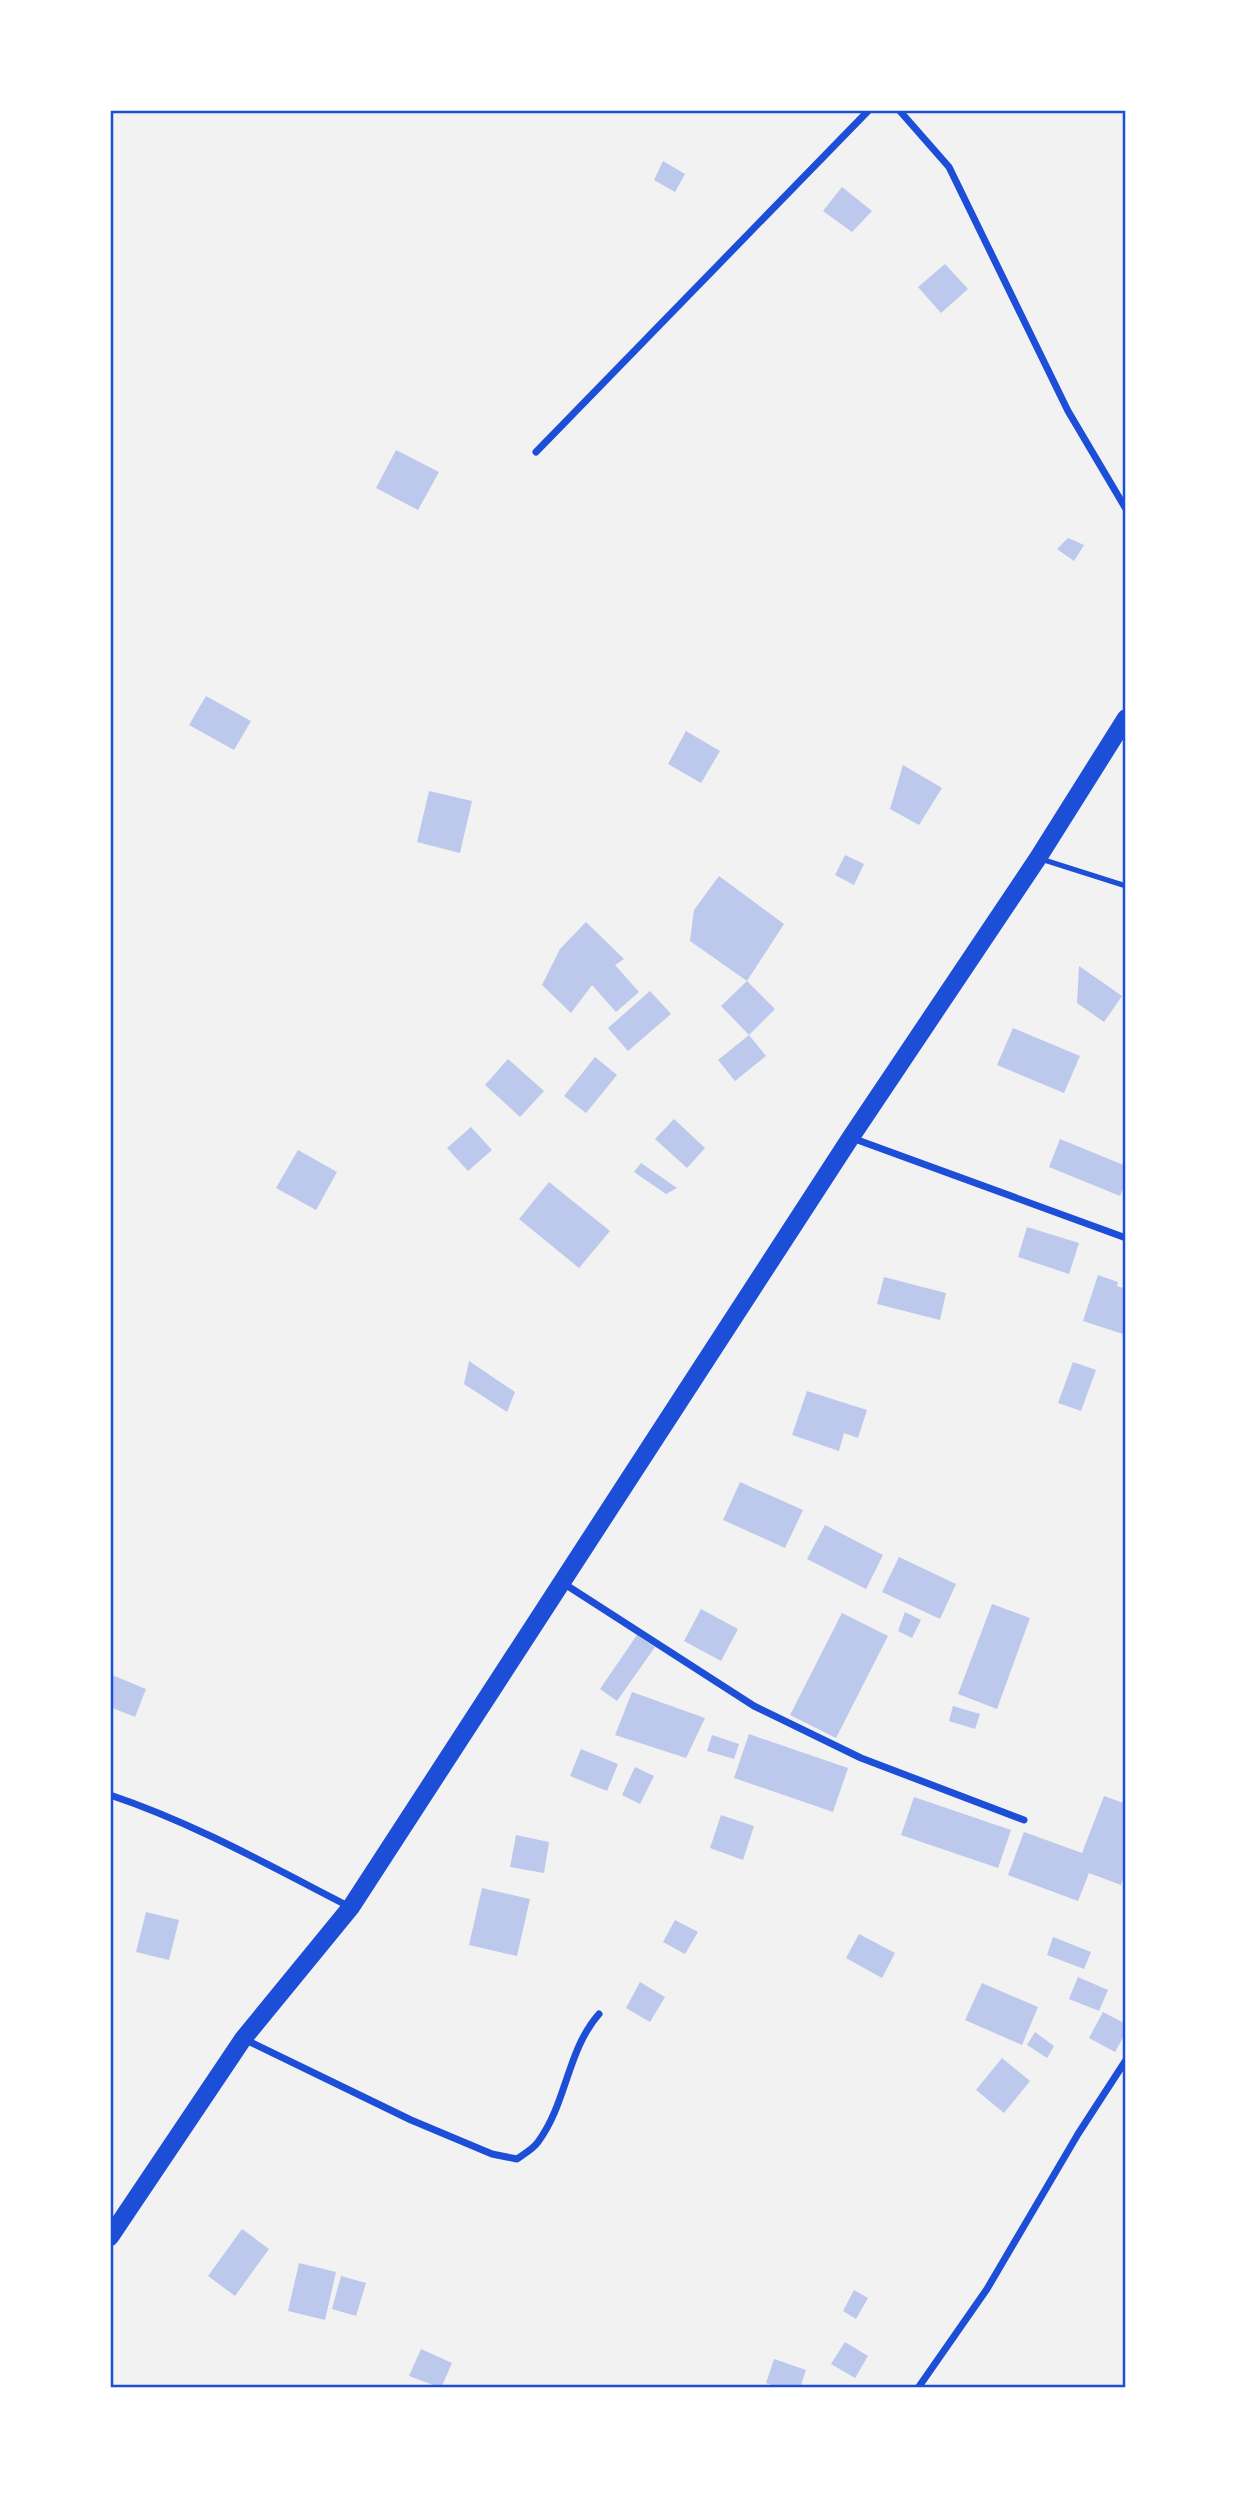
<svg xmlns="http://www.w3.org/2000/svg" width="1236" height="2498" font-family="'DejaVu Sans',sans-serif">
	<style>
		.building { fill: #bdc9ec }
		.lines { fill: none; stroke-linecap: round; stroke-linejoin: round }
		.service { stroke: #1d4ed8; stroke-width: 5 }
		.minor { stroke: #1d4ed8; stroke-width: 7 }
		.trunk { stroke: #1d4ed8; stroke-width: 18 }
		.neatline { fill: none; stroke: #1d4ed8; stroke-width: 2.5 }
	</style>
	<rect width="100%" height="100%" fill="#f2f2f2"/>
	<g class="building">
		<path d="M663 161 685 174 675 192 654 180Z"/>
		<path d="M842 187 872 211 852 232 823 211Z"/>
		<path d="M945 264 968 289 941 313 918 287Z"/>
		<path d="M396 450 439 472 418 510 376 488Z"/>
		<path d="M1068 538 1084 545 1074 561 1057 549Z"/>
		<path d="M206 696 251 721 234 750 189 725Z"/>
		<path d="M686 731 720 751 701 783 668 764Z"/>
		<path d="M903 765 942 788 919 825 890 809Z"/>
		<path d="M429 791 472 801 460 853 417 842Z"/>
		<path d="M845 855 864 864 854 885 835 875Z"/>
		<path d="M719 876 784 924 747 981 775 1009 749 1035 721 1006 747 981 690 941 694 910Z"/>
		<path d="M586 922 624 959 615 965 639 992 616 1012 592 985 571 1013 542 985 560 949Z"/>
		<path d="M1079 966 1122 996 1104 1022 1077 1003Z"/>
		<path d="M650 991 671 1014 628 1051 608 1028Z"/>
		<path d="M1013 1028 1080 1056 1064 1093 997 1065Z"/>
		<path d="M749 1035 766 1056 735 1081 718 1060Z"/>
		<path d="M595 1057 617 1075 586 1113 564 1096Z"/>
		<path d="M508 1059 544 1091 520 1117 485 1085Z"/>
		<path d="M674 1119 705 1148 687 1168 655 1139Z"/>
		<path d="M471 1127 492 1150 468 1171 447 1148Z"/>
		<path d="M1060 1139 1126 1166V1182L1120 1196 1049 1167Z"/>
		<path d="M298 1150 337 1172 316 1210 276 1188Z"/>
		<path d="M641 1163 677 1188 666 1194 634 1172Z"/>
		<path d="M549 1182 610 1231 579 1268 519 1219Z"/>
		<path d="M1027 1227 1079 1243 1069 1274 1018 1257Z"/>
		<path d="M1098 1275 1118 1282 1117 1286 1126 1289V1335L1083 1321Z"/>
		<path d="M884 1277 946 1293 940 1320 877 1304Z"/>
		<path d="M469 1361 515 1392 507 1412 464 1384Z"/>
		<path d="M1073 1362 1096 1370 1081 1411 1058 1403Z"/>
		<path d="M807 1391 867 1410 858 1438 844 1433 839 1451 792 1435Z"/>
		<path d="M740 1482 803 1510 785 1548 723 1520Z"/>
		<path d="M825 1525 883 1555 866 1589 807 1559Z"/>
		<path d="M899 1557 956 1584 940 1619 882 1592Z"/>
		<path d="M992 1604 1030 1618 997 1709 958 1694Z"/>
		<path d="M701 1609 738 1629 721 1661 684 1641Z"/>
		<path d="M905 1612 921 1620 912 1638 898 1631Z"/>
		<path d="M842 1613 888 1636 836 1738 790 1715Z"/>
		<path d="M637 1635 655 1647 617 1701 600 1689Z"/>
		<path d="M112 1675 146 1689 135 1717 110 1707Z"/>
		<path d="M632 1692 705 1718 686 1758 615 1735Z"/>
		<path d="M953 1706 980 1714 975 1729 949 1721Z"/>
		<path d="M749 1734 848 1768 833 1812 734 1778Z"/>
		<path d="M712 1735 739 1744 734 1759 707 1751Z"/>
		<path d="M581 1749 618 1764 607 1791 570 1776Z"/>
		<path d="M635 1767 654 1776 640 1804 622 1795Z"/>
		<path d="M1104 1796 1126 1804V1871L1121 1885 1089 1873 1078 1901 1008 1875 1024 1832 1082 1853Z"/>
		<path d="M914 1797 1011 1830 998 1868 901 1835Z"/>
		<path d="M721 1815 754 1826 743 1860 710 1848Z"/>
		<path d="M516 1835 549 1842 544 1873 510 1867Z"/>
		<path d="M482 1888 530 1899 517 1956 469 1945Z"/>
		<path d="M146 1912 179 1920 169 1960 136 1952Z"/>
		<path d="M675 1920 698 1932 685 1954 663 1942Z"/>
		<path d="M859 1934 895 1953 882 1978 846 1958Z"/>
		<path d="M1053 1937 1091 1952 1084 1969 1047 1955Z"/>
		<path d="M1078 1977 1108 1990 1099 2011 1069 1999Z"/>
		<path d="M640 1982 665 1997 650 2022 626 2008Z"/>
		<path d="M982 1983 1038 2007 1022 2045 965 2020Z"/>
		<path d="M1103 2012 1126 2024V2032L1115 2052 1089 2038Z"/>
		<path d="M1035 2032 1054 2046 1047 2058 1027 2045Z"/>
		<path d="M1002 2058 1030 2081 1004 2113 976 2090Z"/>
		<path d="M242 2229 269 2249 235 2296 208 2276Z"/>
		<path d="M299 2263 336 2272 325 2320 288 2311Z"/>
		<path d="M341 2276 366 2283 356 2316 332 2309Z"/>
		<path d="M854 2290 868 2298 856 2319 843 2311Z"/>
		<path d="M845 2342 868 2356 855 2378 831 2364Z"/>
		<path d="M421 2349 452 2363 441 2388 409 2376Z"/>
		<path d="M774 2359 806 2370 800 2388H780L766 2383Z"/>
	</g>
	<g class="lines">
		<path class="service" d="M1041 859 1126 886"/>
		<g class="minor">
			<path d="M899 110 949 167 1068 411 1126 509"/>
			<path d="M536 452 869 110"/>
			<path d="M852 1138 1126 1238"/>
			<path d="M563 1583 754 1706 861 1758 1024 1820"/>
			<path d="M110 1795C194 1823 272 1867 350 1907"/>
			<path d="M244 2039 411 2120 492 2154 517 2159C524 2154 533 2149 538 2142 567 2103 567 2050 599 2014"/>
			<path d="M918 2388 987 2289 1078 2134 1126 2060"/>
		</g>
		<path class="trunk" d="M110 2237 243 2039 351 1907 851 1137 1038 858 1126 718"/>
	</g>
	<rect width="1236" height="2498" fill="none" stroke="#ffffff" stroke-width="224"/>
	<rect x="112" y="112" width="1012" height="2274" class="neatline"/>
</svg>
